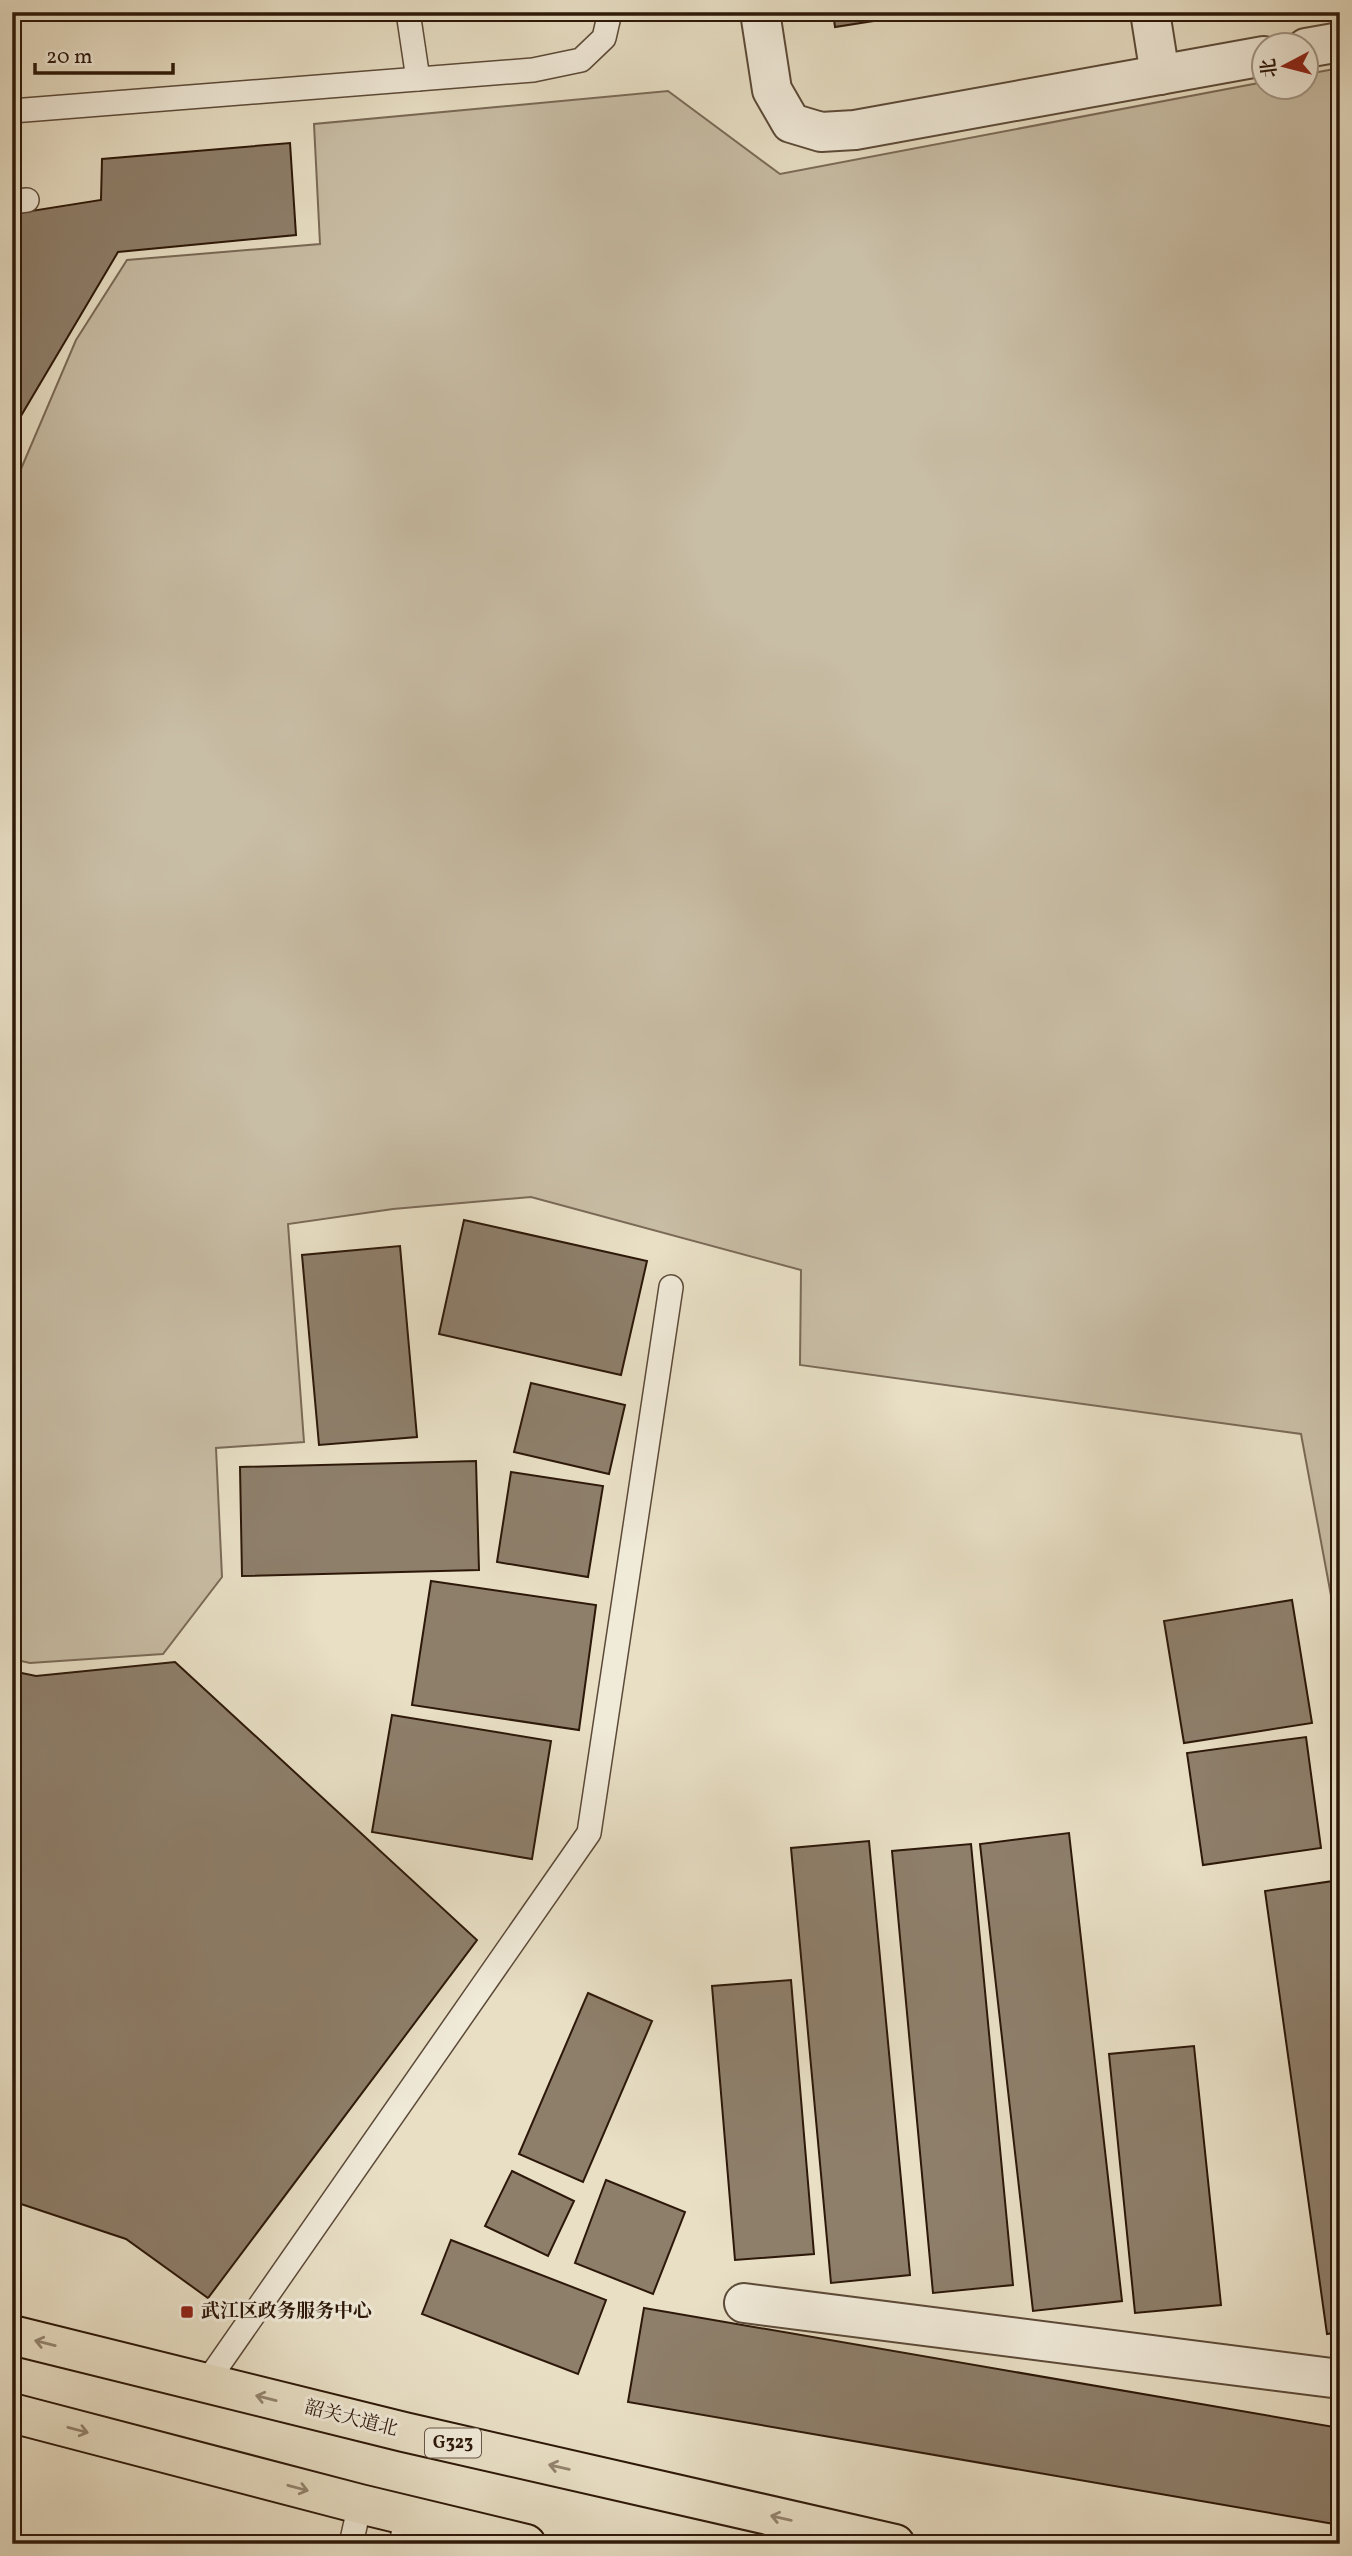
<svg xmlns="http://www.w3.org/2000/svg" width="1352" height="2556" font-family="Vollkorn,'Noto Serif SC',serif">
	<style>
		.green { fill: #c8bda5; stroke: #7a6a57; stroke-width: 2 }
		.building { fill: #8e7f6b; stroke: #2d1809; stroke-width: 2 }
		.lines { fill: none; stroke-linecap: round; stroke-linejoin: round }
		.service-casing { stroke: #5c4a38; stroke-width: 26 }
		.minor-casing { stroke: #5c4a38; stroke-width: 42 }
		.trunk-casing { stroke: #2d1809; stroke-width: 42 }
		.service { stroke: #f0ead9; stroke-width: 23 }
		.minor { stroke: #f0ead9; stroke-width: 38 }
		.trunk { stroke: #e8dfc5; stroke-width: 38 }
		.oneway { stroke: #948570 }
		.poi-dot { fill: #8f2418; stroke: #f0ead9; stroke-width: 2.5 }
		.labels { text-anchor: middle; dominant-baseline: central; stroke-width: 6; stroke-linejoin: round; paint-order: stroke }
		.shield { fill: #f0ead9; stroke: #685747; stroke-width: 2 }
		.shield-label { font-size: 18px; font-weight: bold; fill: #2d1809 }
		.poi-label { font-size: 19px; font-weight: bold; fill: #2d1809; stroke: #f0ead9; text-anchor: start }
		.street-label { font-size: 19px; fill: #2d1809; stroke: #f0ead9 }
	</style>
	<rect width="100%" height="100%" fill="#e8dfc5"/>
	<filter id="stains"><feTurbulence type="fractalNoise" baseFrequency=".00286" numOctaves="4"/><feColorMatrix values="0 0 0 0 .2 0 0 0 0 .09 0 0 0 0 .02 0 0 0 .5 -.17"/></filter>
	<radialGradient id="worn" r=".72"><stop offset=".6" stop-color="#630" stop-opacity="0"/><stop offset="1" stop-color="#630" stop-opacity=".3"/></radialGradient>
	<path class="green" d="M1340 68V1644L1301 1434 800 1365 801 1270 531 1197 393 1209 288 1224 304 1442 216 1448 222 1577 163 1654 30 1663 12 1659V490L76 340 127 260 320 244 314 124 668 91 780 174 1264 82V88H1306L1307 74Z"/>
	<g class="building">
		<path d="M833 12H931L835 27Z"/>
		<path d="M290 143 296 235 118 252 12 431V214L101 200 102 159Z"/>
		<path d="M464 1220 647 1261 621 1375 439 1334Z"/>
		<path d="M400 1246 417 1437 319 1445 302 1255Z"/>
		<path d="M531 1383 625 1405 609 1474 514 1452Z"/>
		<path d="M476 1461 479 1570 242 1576 240 1467Z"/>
		<path d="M511 1472 603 1486 588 1577 497 1562Z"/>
		<path d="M431 1581 596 1605 579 1730 412 1705Z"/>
		<path d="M1292 1600 1312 1723 1184 1743 1164 1621Z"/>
		<path d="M175 1662 477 1940 208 2298 126 2239 12 2201V1671L36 1676Z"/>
		<path d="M392 1715 551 1741 532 1859 372 1832Z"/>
		<path d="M1306 1737 1321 1848 1203 1865 1187 1753Z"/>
		<path d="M1069 1833 1122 2301 1033 2311 980 1844Z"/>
		<path d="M869 1841 910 2275 831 2283 791 1848Z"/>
		<path d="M971 1844 1013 2285 933 2293 892 1851Z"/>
		<path d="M1340 1880V2332L1327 2334 1265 1891Z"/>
		<path d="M791 1980 814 2254 735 2260 712 1986Z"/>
		<path d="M588 1993 652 2021 583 2182 519 2154Z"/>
		<path d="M1194 2046 1221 2305 1135 2313 1109 2054Z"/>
		<path d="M512 2171 574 2201 548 2256 485 2226Z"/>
		<path d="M606 2180 685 2212 653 2294 575 2263Z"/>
		<path d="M451 2240 606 2300 578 2374 422 2314Z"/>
		<path d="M644 2308 1340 2428V2525L628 2402Z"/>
	</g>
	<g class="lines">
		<defs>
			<g id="service">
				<path d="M408 12 418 79"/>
				<path d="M12 111 533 70 581 60 604 38 610 12"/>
				<path d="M12 202 27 200"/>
				<path d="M206 2383 589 1833 671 1287"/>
				<path d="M351 2544 360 2504"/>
				<path d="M401 2544 407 2515"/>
			</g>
			<g id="minor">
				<path d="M760 12 772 90 791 123 821 132 855 130 1264 56"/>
				<path d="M1150 12 1160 75"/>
				<path d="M1306 48 1340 42"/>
				<path d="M744 2303 1340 2379"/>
			</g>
			<g id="trunk">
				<path d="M12 2335 404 2432 895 2544"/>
				<path d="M12 2413 360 2504 526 2544"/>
			</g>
		</defs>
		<use href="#service" class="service-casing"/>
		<use href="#minor" class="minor-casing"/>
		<use href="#trunk" class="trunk-casing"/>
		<use href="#service" class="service"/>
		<use href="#minor" class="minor"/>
		<use href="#trunk" class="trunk"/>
	</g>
	<defs><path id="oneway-shaft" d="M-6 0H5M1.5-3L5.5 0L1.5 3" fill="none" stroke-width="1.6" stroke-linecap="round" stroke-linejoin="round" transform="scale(1.75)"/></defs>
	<g class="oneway">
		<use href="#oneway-shaft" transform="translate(45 2343) rotate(-166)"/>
		<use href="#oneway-shaft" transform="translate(266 2398) rotate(-166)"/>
		<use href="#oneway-shaft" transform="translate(78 2430) rotate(15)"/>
		<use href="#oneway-shaft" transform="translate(559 2467) rotate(-167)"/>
		<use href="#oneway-shaft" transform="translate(298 2488) rotate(15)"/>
		<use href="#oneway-shaft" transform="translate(781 2518) rotate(-167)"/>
	</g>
	<rect class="poi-dot" x="180" y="2305" width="14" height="14" rx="3.5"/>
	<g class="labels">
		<rect class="shield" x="425" y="2428.5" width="56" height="29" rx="5"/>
		<g class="shield-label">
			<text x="453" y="2443">G323</text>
		</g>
		<g class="poi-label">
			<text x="201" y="2312">武江区政务服务中心</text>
		</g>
		<g class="street-label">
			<text transform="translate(351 2419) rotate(14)">韶关大道北</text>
		</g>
	</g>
	<rect width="1352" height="2556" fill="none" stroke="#e8dfc5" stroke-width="42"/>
	<rect x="14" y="14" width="1324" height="2528" fill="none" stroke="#2d1809" stroke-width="3.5"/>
	<rect x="21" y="21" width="1310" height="2514" fill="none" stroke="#2d1809" stroke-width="2"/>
	<g transform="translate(1285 66) rotate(263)"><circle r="33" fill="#f0ead9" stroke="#a29686" stroke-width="2"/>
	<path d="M0-5L12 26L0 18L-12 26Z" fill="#8f2418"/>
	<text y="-10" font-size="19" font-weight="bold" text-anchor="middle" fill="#2d1809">北</text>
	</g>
	<path d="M35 63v10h138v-10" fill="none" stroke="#2d1809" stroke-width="3.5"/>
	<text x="46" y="63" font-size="21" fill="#2d1809" stroke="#f0ead9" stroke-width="5" paint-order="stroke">20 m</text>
	<rect width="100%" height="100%" filter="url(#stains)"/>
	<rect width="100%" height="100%" fill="url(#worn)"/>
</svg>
